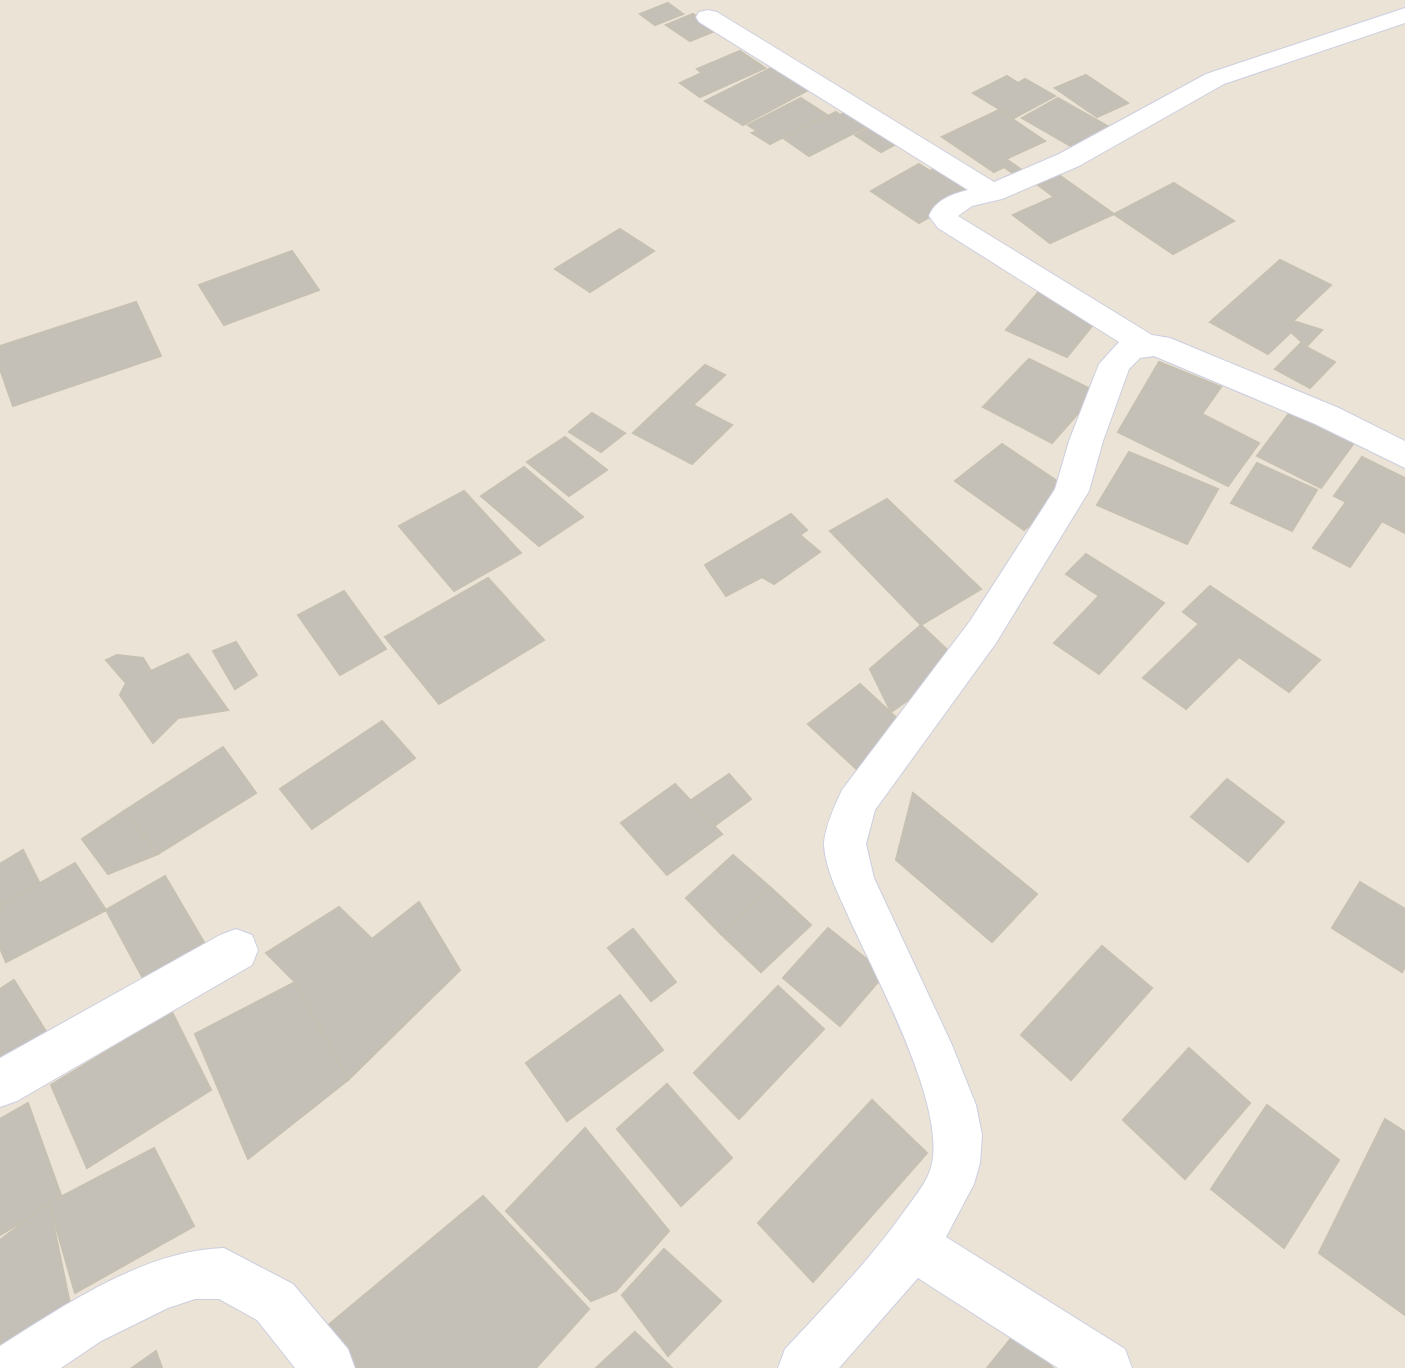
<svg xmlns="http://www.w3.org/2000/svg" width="1405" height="1368" font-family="'Source Sans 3',sans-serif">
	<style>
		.building { fill: #c5c0b7; stroke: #c5c0b1; stroke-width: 2 }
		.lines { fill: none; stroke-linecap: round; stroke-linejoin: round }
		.minor-casing { stroke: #cccee1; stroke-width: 2 }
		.minor { fill: #fff; fill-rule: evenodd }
	</style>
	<rect width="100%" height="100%" fill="#ebe3d6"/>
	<g class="building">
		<path d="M668 3 683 14 655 25 640 14Z"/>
		<path d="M693 14 717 30 690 41 666 25Z"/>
		<path d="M740 51 765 68 700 97 680 83 702 73 697 69Z"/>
		<path d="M775 66 812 88 743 125 705 101Z"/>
		<path d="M1086 75 1128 103 1097 117 1055 88Z"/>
		<path d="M1007 76 1018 83 1025 79 1055 96 1014 118 973 93Z"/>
		<path d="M801 98 827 115 770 144 752 133 757 131 748 125Z"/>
		<path d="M1058 98 1111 128 1076 149 1022 118Z"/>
		<path d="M999 110 1045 141 1006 159 1022 170 1014 174 1004 167 994 172 942 137Z"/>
		<path d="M848 111 870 125 809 156 783 138 836 112 840 115Z"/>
		<path d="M874 125 900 142 881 152 855 135Z"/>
		<path d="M919 164 930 171 940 165 968 183 962 187 971 193 919 223 871 191Z"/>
		<path d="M1059 175 1114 214 1050 243 1013 215 1054 197 1038 185Z"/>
		<path d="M1174 183 1234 221 1173 254 1114 214Z"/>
		<path d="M620 229 654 251 590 292 555 269Z"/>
		<path d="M292 251 319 290 224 325 199 285Z"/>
		<path d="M1280 260 1331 285 1293 321 1322 330 1306 347 1335 362 1310 388 1275 369 1302 342 1291 332 1268 354 1210 322Z"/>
		<path d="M1041 289 1101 315 1067 357 1006 330Z"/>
		<path d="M136 302 161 356 13 406 0 369V346Z"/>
		<path d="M1029 359 1097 392 1052 443 983 407Z"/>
		<path d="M1159 362 1221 387 1202 414 1259 443 1228 486 1118 432Z"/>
		<path d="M705 365 725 375 693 405 732 425 692 464 633 433Z"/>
		<path d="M1290 412 1354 443 1321 488 1257 456Z"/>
		<path d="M592 413 625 433 601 452 569 432Z"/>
		<path d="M565 437 607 470 569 496 527 462Z"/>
		<path d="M1002 444 1072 491 1024 530 955 481Z"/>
		<path d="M1129 452 1218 489 1187 544 1097 505Z"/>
		<path d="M1362 457 1405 478V533L1382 521 1350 567 1313 548 1346 502 1334 496Z"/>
		<path d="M1257 463 1317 490 1292 531 1231 503Z"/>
		<path d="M524 467 583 517 539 546 481 496Z"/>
		<path d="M464 491 521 553 454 591 399 526Z"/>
		<path d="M887 499 981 589 921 625 830 531Z"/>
		<path d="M791 514 807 530 800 535 820 552 774 584 762 577 726 596 705 565Z"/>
		<path d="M1086 554 1164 603 1099 674 1054 643 1099 596 1066 574Z"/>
		<path d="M488 578 544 640 439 704 385 637Z"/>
		<path d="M1210 586 1320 660 1289 692 1239 657 1186 709 1143 678 1199 624 1183 612Z"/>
		<path d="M344 591 386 649 340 675 298 615Z"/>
		<path d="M921 625 961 663 891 712 870 669Z"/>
		<path d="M236 642 257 675 235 689 213 651Z"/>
		<path d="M188 654 228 710 178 718 153 743 120 695 126 683 106 660 117 655 143 658 151 671Z"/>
		<path d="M860 684 902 723 865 777 808 724Z"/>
		<path d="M382 721 415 758 312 829 280 789Z"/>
		<path d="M223 747 256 793 158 854 124 811Z"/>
		<path d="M729 774 751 799 713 827 690 801Z"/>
		<path d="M1227 779 1284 822 1248 862 1191 817Z"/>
		<path d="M675 784 722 834 667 875 621 823Z"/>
		<path d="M913 793 1037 894 992 942 896 860Z"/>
		<path d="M124 811 158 854 108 874 82 839Z"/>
		<path d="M23 850 40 884 0 907V864Z"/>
		<path d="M733 855 770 887 721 934 686 898Z"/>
		<path d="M75 863 106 910 6 962 0 948V906Z"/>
		<path d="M165 876 212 956 151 993 106 910Z"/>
		<path d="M1360 882 1405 909V967L1402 972 1332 928Z"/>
		<path d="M770 887 811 925 761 972 721 934Z"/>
		<path d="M419 902 460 970 348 1080 295 982 266 953 339 907 372 939Z"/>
		<path d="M828 928 885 974 840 1026 783 978Z"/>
		<path d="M633 929 676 982 651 1001 608 948Z"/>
		<path d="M1102 946 1152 988 1071 1080 1021 1035Z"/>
		<path d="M14 980 60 1054 0 1098V989Z"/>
		<path d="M295 982 348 1080 248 1159 195 1034Z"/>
		<path d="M778 986 824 1029 739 1119 694 1073Z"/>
		<path d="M620 995 663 1050 567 1121 526 1063Z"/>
		<path d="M172 1012 211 1090 87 1168 51 1085Z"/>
		<path d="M1189 1048 1250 1103 1185 1179 1123 1120Z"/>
		<path d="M667 1084 732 1158 681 1206 617 1129Z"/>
		<path d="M872 1100 927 1153 813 1282 758 1223Z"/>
		<path d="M28 1103 62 1198 0 1235V1119Z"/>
		<path d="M1267 1105 1339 1160 1284 1248 1211 1189Z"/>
		<path d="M1385 1119 1405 1132V1315L1319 1253Z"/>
		<path d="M585 1128 669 1231 616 1291 591 1301 506 1211Z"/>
		<path d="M154 1148 194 1226 75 1293 49 1203Z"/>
		<path d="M483 1196 589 1309 536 1368H353L326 1327Z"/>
		<path d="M49 1203 74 1323 0 1360V1240Z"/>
		<path d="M664 1249 721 1301 668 1356 622 1295Z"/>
		<path d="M1017 1331 1053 1368H987Z"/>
		<path d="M635 1332 672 1368H596Z"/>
		<path d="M156 1351 162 1368H132Z"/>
	</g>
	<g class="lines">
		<defs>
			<g id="minor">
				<path d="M1405 8V23L1224 84 1079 166 1002 199 972 206 958 216 1152 335 1170 338 1339 408 1405 441V468L1315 424 1154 356 1140 358 1129 369 1103 441 1089 491 996 643 875 810 866 844 874 878 952 1045 976 1105 982 1135 980 1163 974 1184 946 1237 1125 1349 1132 1368H1058L918 1278 839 1368H778L785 1349C826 1305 868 1262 903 1213 912 1200 923 1188 929 1173 953 1117 875 976 850 920 840 897 826 872 824 846 824 829 835 805 842 790L970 621 1055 489 1069 441 1099 364 1119 342 938 228 929 216C935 200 952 194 968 190L699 22 696 17 699 12 708 10 717 12 994 182 1059 154 1206 74Z"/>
				<path d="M236 929 252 935 258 950 252 965 17 1101 0 1107V1058L220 935Z"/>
				<path d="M224 1248 293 1284 348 1349 355 1368H295L257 1320 219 1299H195L168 1308 101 1341 61 1368H0V1346C65 1305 145 1250 224 1248Z"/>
			</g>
		</defs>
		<use href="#minor" class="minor-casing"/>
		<use href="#minor" class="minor"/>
	</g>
</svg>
